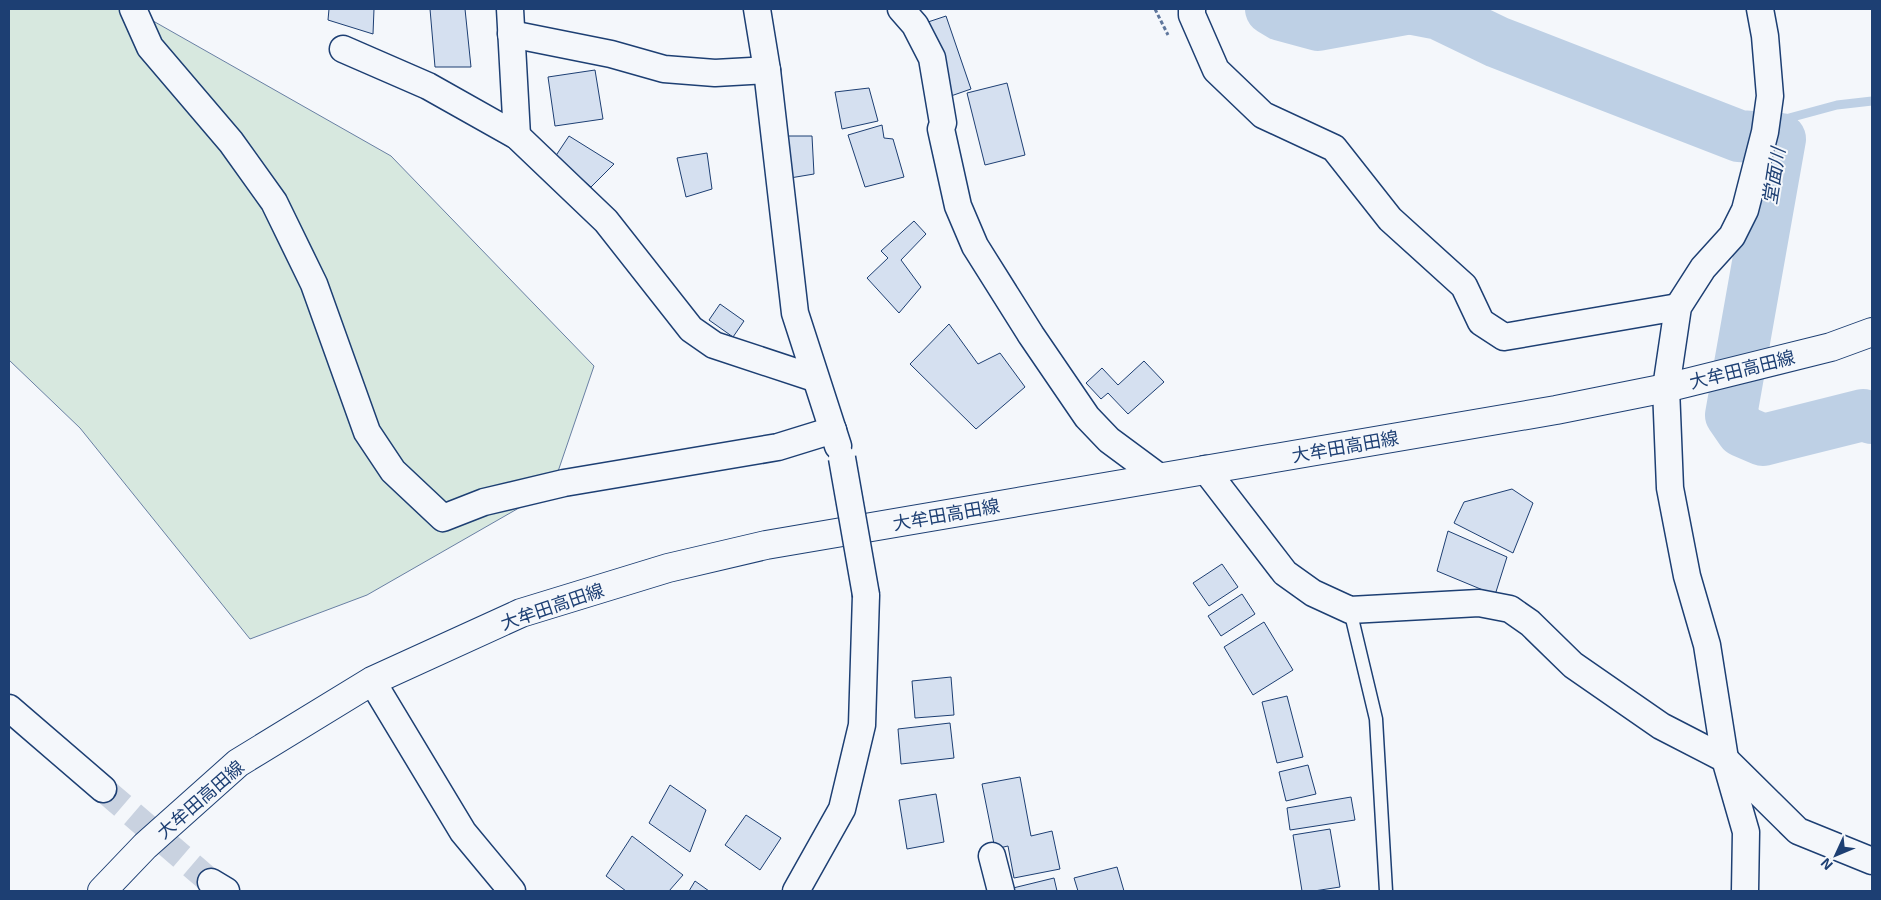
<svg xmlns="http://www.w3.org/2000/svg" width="1881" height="900" font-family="'Exo 2','Noto Sans JP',sans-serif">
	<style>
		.green { fill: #d7e8df; stroke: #687fa3 }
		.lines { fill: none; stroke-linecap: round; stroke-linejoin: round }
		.stream { stroke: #bed0e5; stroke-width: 9 }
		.river { stroke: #bed0e5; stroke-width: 52 }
		.building { fill: #d5e0f0; stroke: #1d3f73 }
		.street-tunnel { stroke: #c9d2e0; stroke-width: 26; stroke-dasharray: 26 13; stroke-linecap: butt }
		.lane-casing { stroke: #1d3f73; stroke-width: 15 }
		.street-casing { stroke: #1d3f73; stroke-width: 29 }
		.primary-casing { stroke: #1d3f73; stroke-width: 30 }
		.path { stroke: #5e769c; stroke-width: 3; stroke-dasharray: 4 2.5; stroke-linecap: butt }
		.lane { stroke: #f4f7fb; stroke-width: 12 }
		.street { stroke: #f4f7fb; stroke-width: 26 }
		.primary { stroke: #f4f7fb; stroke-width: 28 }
		.street-bridge-casing { stroke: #1d3f73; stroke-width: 29; stroke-linecap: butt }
		.street-bridge { stroke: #f4f7fb; stroke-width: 26 }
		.labels { text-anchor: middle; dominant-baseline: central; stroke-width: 4; stroke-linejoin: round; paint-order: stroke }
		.street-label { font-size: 18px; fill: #1d3f73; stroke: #f4f7fb }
		.water-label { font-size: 19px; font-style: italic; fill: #1d3f73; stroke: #f4f7fb }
	</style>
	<rect width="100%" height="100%" fill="#f4f7fb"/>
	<path class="green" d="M9 9H132L391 156 594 366 552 489 367 595 250 639 80 428 9 360Z"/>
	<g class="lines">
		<path class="stream" d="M1780 139 1781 128 1789 118 1837 105 1872 101"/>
		<g class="river">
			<path d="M1271 9 1281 15 1318 25 1406 9"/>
			<path d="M1413 9 1439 14 1497 42 1739 136 1780 139 1731 415 1742 431 1763 440 1863 415 1872 418"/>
		</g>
	</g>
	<g class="building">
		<path d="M329 9H374L373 34 328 20Z"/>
		<path d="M430 9H465L471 67H435Z"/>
		<path d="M946 16 971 89 948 97 922 24Z"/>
		<path d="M595 70 603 119 555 126 548 77Z"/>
		<path d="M1007 83 1025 155 985 165 967 93Z"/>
		<path d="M869 88 878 121 842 129 835 92Z"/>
		<path d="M882 125 884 138 893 139 904 177 865 187 848 135Z"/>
		<path d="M569 136 614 164 591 187 555 157Z"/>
		<path d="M781 136H812L814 174 784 179Z"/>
		<path d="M707 153 712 189 686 197 677 158Z"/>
		<path d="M914 221 926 234 901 260 921 287 899 313 867 278 888 258 881 251Z"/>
		<path d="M720 304 744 321 733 337 709 320Z"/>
		<path d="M949 324 978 364 1000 353 1025 387 976 429 910 364Z"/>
		<path d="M1144 361 1164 382 1128 414 1108 393 1101 399 1086 383 1102 368 1118 385Z"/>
		<path d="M1512 489 1533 503 1513 553 1454 523 1464 502Z"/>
		<path d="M1448 531 1507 557 1495 595 1437 571Z"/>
		<path d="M1222 564 1238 587 1209 606 1193 583Z"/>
		<path d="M1242 594 1255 614 1221 636 1208 616Z"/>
		<path d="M1264 622 1293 670 1253 695 1224 647Z"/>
		<path d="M951 677 954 715 915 718 912 681Z"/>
		<path d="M1287 696 1303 757 1277 763 1262 702Z"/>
		<path d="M950 723 954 758 901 764 898 729Z"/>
		<path d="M1308 765 1316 794 1286 801 1279 772Z"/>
		<path d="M1020 777 1031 836 1052 831 1060 869 1014 878 1008 846 995 849 982 784Z"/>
		<path d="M670 785 706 810 690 852 649 823Z"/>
		<path d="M936 794 944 842 907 849 899 800Z"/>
		<path d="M1351 797 1355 820 1290 830 1287 808Z"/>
		<path d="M746 815 781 838 760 870 725 845Z"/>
		<path d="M1330 829 1340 887 1314 891H1302L1293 835Z"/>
		<path d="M632 836 683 875 669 891H626L606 876Z"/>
		<path d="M1117 867 1124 891H1078L1074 878Z"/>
		<path d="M1054 878 1057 891H1010L1009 889Z"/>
		<path d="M695 881 709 891H689Z"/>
	</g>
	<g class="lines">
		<path class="street-tunnel" d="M103 789 211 882"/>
		<defs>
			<path id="lane" d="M1350 610 1376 719 1386 891"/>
			<g id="street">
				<path d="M133 9 150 47 231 142 274 202 314 284 367 432 393 471 443 518 484 502 564 483 778 447 833 430"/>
				<path d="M510 9 517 136"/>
				<path d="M757 9 767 70 795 313 838 446"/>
				<path d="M901 9 915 25 932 58 943 123 941 129 958 206 975 246 1031 335 1087 417 1109 440 1159 477"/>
				<path d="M1192 9V15L1216 70 1263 115 1334 148 1390 219 1464 286 1481 322 1504 337 1678 307"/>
				<path d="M511 34 611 54 664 69 715 73 767 70"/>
				<path d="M343 49 428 86 517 136 606 221 691 329 714 345 814 378"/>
				<path d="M1205 469 1285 573 1313 593 1350 610 1479 603 1510 609 1530 623 1573 665 1661 726 1725 759 1798 831 1872 861"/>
				<path d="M372 681 463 832 512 891"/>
				<path d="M9 708 103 789"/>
				<path d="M992 856 1001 891"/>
				<path d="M211 882 226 891"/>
				<path d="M796 891 842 809 862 725 866 595"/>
				<path d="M1745 891 1746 832 1725 759 1707 645 1687 576 1670 488 1666 388 1678 307 1703 268 1732 236 1745 210 1765 132 1770 96 1765 36 1760 9"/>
			</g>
			<path id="primary" d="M102 891 145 846 238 763 372 681 521 613 668 568 766 545 1556 410 1666 388 1831 347 1872 332"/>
		</defs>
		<use href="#lane" class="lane-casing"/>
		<use href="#street" class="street-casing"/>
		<use href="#primary" class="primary-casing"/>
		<path class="path" d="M1155 9 1168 35"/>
		<use href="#lane" class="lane"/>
		<use href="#street" class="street"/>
		<use href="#primary" class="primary"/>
		<defs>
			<path id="street-bridge" d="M842 458 866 595"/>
		</defs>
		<use href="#street-bridge" class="street-bridge-casing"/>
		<use href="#street-bridge" class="street-bridge"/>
	</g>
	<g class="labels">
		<g class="street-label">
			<text transform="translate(1742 369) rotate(-14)">大牟田高田線</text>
			<text transform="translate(1345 446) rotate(-10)">大牟田高田線</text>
			<text transform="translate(946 514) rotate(-10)">大牟田高田線</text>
			<text transform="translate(552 606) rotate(-19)">大牟田高田線</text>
			<text transform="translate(200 799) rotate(-41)">大牟田高田線</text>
		</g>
		<g class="water-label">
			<text transform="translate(1773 176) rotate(-81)">堂面川</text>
		</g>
	</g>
	<rect width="1881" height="900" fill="none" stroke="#1d3f73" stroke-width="20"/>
	<g transform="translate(1836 855) rotate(226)" stroke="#f4f7fb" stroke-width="4" paint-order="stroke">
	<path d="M0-4L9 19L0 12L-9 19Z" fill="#1d3f73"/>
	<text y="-8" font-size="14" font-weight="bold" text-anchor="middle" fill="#1d3f73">N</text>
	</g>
</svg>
